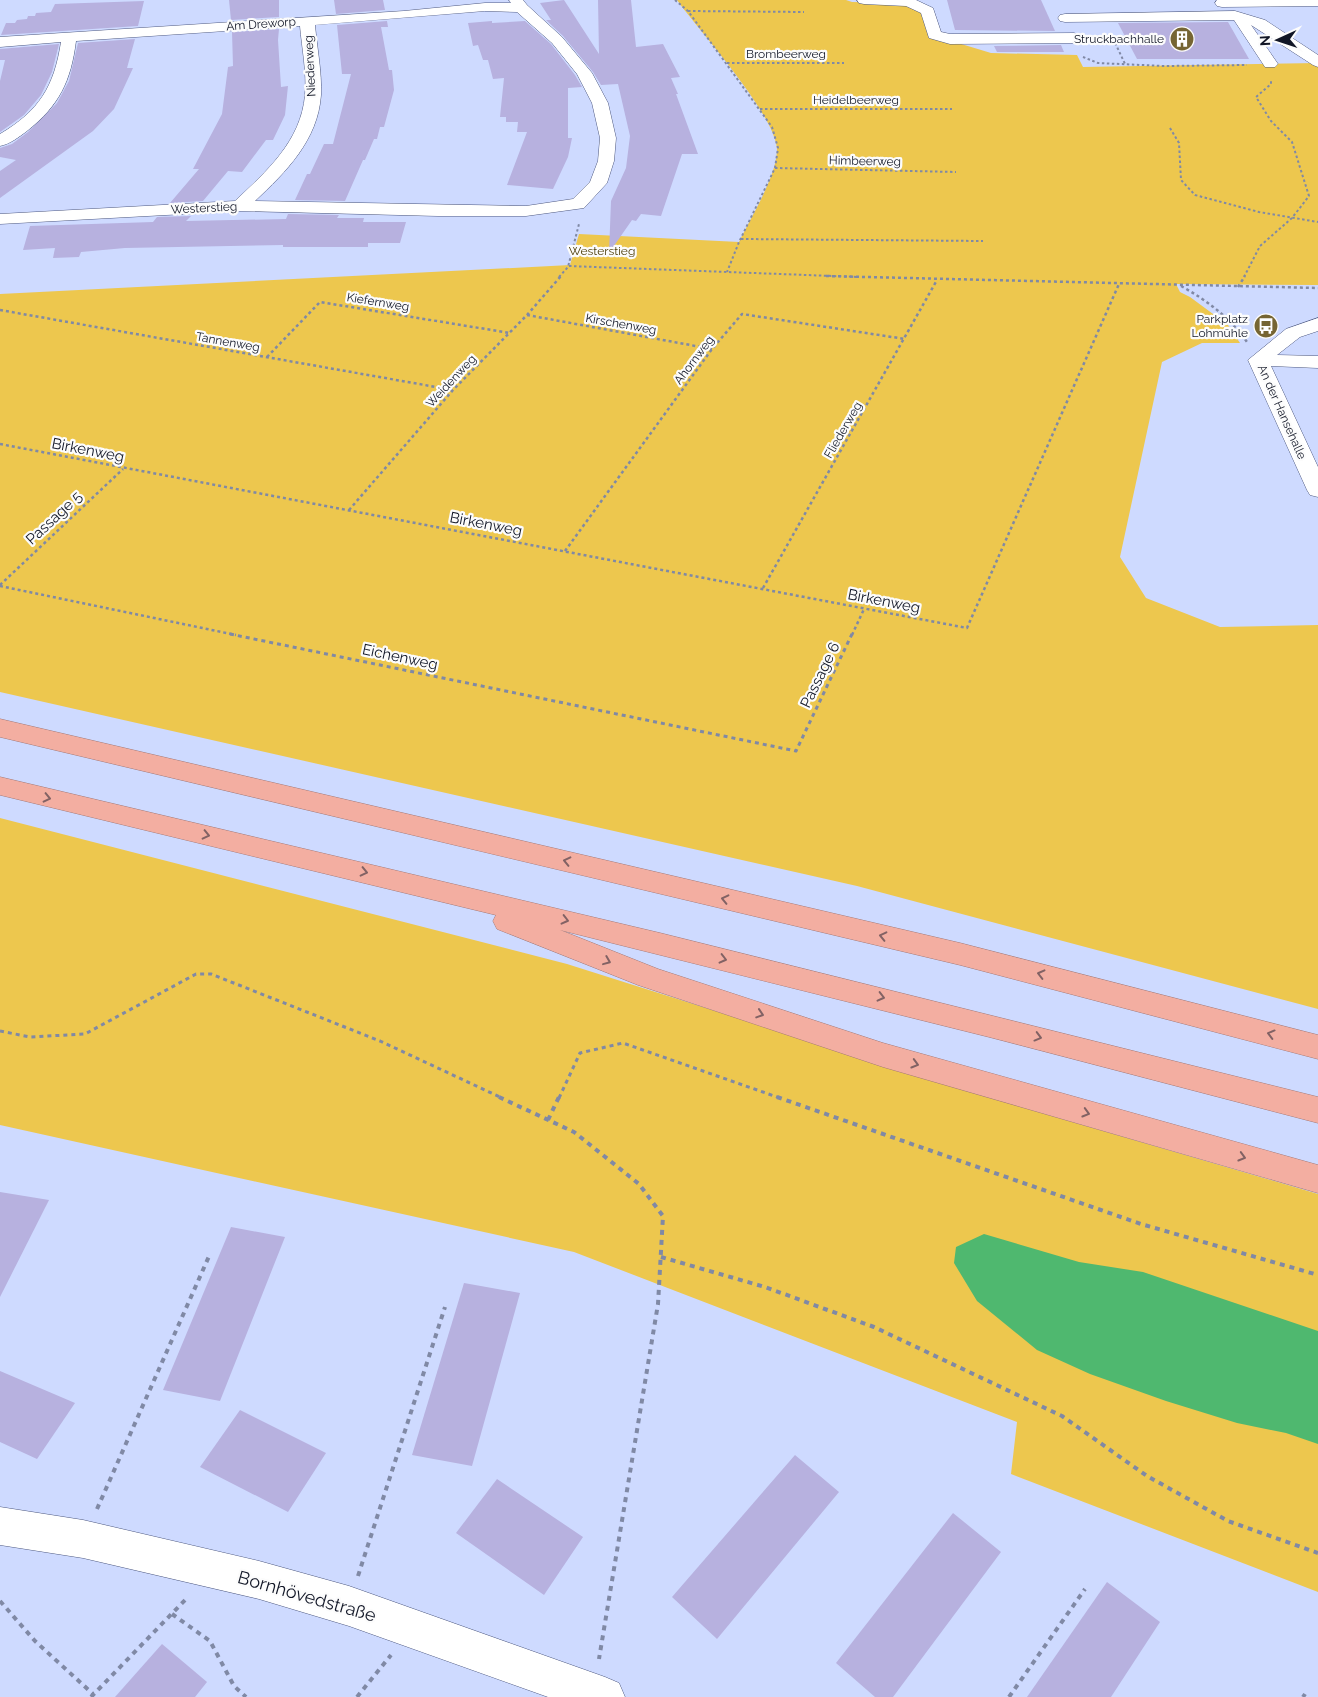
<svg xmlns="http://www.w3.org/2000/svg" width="1318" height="1697" font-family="Raleway,sans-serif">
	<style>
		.green { fill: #edc74e }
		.water { fill: #4fb86f }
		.building { fill: #b7b1df }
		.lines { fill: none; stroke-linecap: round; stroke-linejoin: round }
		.minor-casing { stroke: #4e5980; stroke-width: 1 }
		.highway-casing { stroke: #a47976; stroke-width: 1 }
		.path-far3 { stroke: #8089a5; stroke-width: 2; stroke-dasharray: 2.5 2.5; stroke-linecap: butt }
		.path-far2 { stroke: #8089a5; stroke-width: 2.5; stroke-dasharray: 3 3; stroke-linecap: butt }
		.path-far1 { stroke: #8089a5; stroke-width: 3; stroke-dasharray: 4 4; stroke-linecap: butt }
		.path { stroke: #8089a5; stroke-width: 4; stroke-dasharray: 5 5; stroke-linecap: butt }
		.minor { fill: #fff; fill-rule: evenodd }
		.highway { fill: #f3aea1; fill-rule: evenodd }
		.oneway { stroke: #826264 }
		.labels { text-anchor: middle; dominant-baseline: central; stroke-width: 4.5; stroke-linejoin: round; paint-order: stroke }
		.far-street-label { font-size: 12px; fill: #111626; stroke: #fcfcfc }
		.far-poi-label { font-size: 12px; fill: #111626; stroke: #fcfcfc; text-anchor: end }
		.far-park-label { font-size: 12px; fill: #4e3e0a; stroke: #fcfcfc }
		.street-label { font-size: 15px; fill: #111626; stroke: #fcfcfc }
		.near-street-label { font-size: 18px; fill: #111626; stroke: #fcfcfc }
	</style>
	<rect width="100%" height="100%" fill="#cedaff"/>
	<g class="green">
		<path d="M677 0H846L852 2 897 3 920 10 948 40 991 53 1077 55 1083 67 1318 63V285L1176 284 1180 292 1190 297 1228 325 1240 343H1202L1162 362 1120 557 1146 598 1220 627 1318 625V1009L857 886 0 692V294L570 265 579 234 739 242C751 217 776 177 777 151 778 117 699 31 677 0Z"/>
		<path d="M0 818 567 964 968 1091 1318 1194V1592L1011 1474 1017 1422 574 1252 0 1125Z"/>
	</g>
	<path class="water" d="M984 1234 1079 1262 1143 1272 1318 1331V1444L1286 1433 1237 1423 1166 1401 1090 1374 1037 1350 977 1301 954 1263 956 1247Z"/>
	<g class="building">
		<path d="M229 0H279V17L231 20Z"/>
		<path d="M334 0H383L385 10 336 14Z"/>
		<path d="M564 0 599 54 598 0H631L636 47 663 44 680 77 671 78 678 94H676L698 154H682L661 216 641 214 636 221 632 220 609 253 611 201 626 168 630 136 618 84 601 85 593 72 563 36 546 20H551L540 3Z"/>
		<path d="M947 0H1041L1055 31 955 30Z"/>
		<path d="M144 1 138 26 1 35 6 23H15L17 20 27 19 28 16H35L36 13 51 12 55 4Z"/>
		<path d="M387 21 388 27H381L389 70H392L394 90 384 127H380L377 139H374L365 160H363L345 201 295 200 307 174H310L324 144H333L351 74H342L337 25Z"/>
		<path d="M492 21V23L525 21 551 44 575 75 582 87 568 88V138H572L568 157 553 189 507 185 527 132H517L518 122H506V117H500L504 78 493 79 488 60H483L478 45 473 46 468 23Z"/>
		<path d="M1228 22 1249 59H1137L1118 23Z"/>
		<path d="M279 29 278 40 281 87 288 86 285 115 273 140H266L242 172 228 171 203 201 170 203 199 169H193L222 114 228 67 233 66 232 32Z"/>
		<path d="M135 39 127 68H133L114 109 93 131 0 198V171L16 160 0 157V148L12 144 28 132 57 103 69 81 78 43Z"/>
		<path d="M59 44 52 72 41 95 24 115 0 132V81L5 60H0V49Z"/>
		<path d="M1061 45 1064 52H997L994 46Z"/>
		<path d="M288 214 339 215 337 218H364L363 222H406L400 243H368V247H283V245L125 248 81 252 79 257 53 258 55 248 23 250 30 226 153 222 157 217 191 216 186 221 286 219Z"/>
		<path d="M0 1192 49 1200 0 1297Z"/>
		<path d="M231 1227 285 1237 220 1401 163 1390Z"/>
		<path d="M464 1283 520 1293 472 1466 412 1455Z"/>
		<path d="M0 1371 75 1403 37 1459 0 1442Z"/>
		<path d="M240 1410 326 1453 288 1512 200 1467Z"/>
		<path d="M795 1455 839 1492 717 1639 672 1597Z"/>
		<path d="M497 1479 583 1537 544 1595 456 1533Z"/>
		<path d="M953 1513 1001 1552 893 1697H875L836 1663Z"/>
		<path d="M1107 1582 1160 1622 1111 1697H1027Z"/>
		<path d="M162 1644 207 1682 195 1697H115Z"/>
	</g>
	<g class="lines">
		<defs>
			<g id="minor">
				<path d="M509 0H523L527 5 562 37 592 73 608 103 616 138 614 161 607 183 584 208 526 216H438L240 211 0 224V214L235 201C267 171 301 141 305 95 307 73 302 49 300 26L76 41C71 81 59 106 27 131 19 137 10 144 0 146V134C39 111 54 87 61 42L0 47V37L404 11 485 3H511ZM485 11 517 12 552 43 577 74 592 103 600 138 598 161 590 182 573 199 526 206 255 201C286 172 318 140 321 95 322 72 317 48 315 25Z"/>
				<path d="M857 0H916L933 8 941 32 950 34 1074 33 1079 35 1082 38 1079 41 1074 43 950 44 929 38 921 13 906 6 864 4 859 3Z"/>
				<path d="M1217 0H1318V6L1222 7 1217 6 1215 3Z"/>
				<path d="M1235 11 1265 20 1318 55V67L1313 65 1251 25 1278 64 1275 67H1265L1234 20 1065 22 1060 21 1058 18 1060 15 1065 14Z"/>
				<path d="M1318 318V331L1300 337 1277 355 1318 356V368L1271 366 1318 467V497L1310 495 1307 490 1248 360 1286 329Z"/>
				<path d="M0 1507 83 1520 259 1561 349 1586 605 1677 619 1683 625 1697H548L349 1626 259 1599 83 1558 0 1545Z"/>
			</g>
			<g id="highway">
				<path d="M0 719 960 943 1318 1035V1059L960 965 0 737Z"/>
				<path d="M0 777 660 933 1318 1097V1123L989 1037 560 930 658 969 883 1043 1318 1165V1193L883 1067 638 985 497 929 493 921 496 915 0 795Z"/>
			</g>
		</defs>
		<use href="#minor" class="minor-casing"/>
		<use href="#highway" class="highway-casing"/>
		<g class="path-far3">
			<path d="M675 0 688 11 772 127 778 148 775 168 739 242 727 272"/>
			<path d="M688 11 804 12"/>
			<path d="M1111 34 1125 64"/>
			<path d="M1083 57 1098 63 1164 66 1247 65"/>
			<path d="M727 63H844"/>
			<path d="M760 109H952"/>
			<path d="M1170 128 1179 143 1181 180 1195 195 1259 212 1318 222"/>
			<path d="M775 168 956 172"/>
			<path d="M741 239 983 241"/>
			<path d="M569 266 859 277"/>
			<path d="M559 277 568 267 579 224"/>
			<path d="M1244 277 1260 246 1292 218 1309 196 1292 142 1271 121 1256 97 1271 84V80"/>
		</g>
		<g class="path-far2">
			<path d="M826 276 1318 288"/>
			<path d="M1181 286C1208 301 1229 317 1247 342"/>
			<path d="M1238 287 1245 276"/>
			<path d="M0 310 453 390"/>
			<path d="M527 315 712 349"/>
			<path d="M267 357 320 302 510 333"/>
			<path d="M0 444 967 628 1119 284"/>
			<path d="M349 510 453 390 527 315 561 276"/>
			<path d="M565 551 712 349 742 314 905 339"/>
			<path d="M0 585 123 469"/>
			<path d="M0 586 236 635"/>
			<path d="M763 588 937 280"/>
			<path d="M852 635 864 609"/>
		</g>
		<g class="path-far1">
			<path d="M230 634 796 751 852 634"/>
			<path d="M0 1031 30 1037 85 1034 196 974H211L380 1041 502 1098"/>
			<path d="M559 1098 580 1053 623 1043 780 1098"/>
		</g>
		<g class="path">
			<path d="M499 1097 574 1132 639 1184 663 1216 658 1304 599 1659"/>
			<path d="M777 1097 1141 1224 1318 1275"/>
			<path d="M548 1120 559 1097"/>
			<path d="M661 1257 765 1287 874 1327 1062 1416 1147 1476 1228 1521 1318 1553"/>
			<path d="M97 1509 210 1254"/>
			<path d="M358 1576 445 1307"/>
			<path d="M0 1601 35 1641 93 1694"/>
			<path d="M172 1614 210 1641 234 1686 246 1697"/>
			<path d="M91 1697 188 1597"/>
			<path d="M357 1697 391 1655"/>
			<path d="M1009 1697 1085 1589"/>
			<path d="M1303 1697 1305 1694"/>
		</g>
		<use href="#minor" class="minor"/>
		<use href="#highway" class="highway"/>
	</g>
	<defs><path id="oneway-chevron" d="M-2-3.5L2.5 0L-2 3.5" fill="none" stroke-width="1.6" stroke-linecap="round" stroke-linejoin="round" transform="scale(1.25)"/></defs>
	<g class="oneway">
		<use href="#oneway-chevron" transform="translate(47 798) rotate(13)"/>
		<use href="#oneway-chevron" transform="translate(206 835) rotate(13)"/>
		<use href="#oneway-chevron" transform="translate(567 861) rotate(-167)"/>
		<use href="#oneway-chevron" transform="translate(364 872) rotate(13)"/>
		<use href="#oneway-chevron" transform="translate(725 899) rotate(-167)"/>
		<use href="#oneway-chevron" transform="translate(565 920) rotate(14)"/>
		<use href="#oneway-chevron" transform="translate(883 936) rotate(-167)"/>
		<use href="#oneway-chevron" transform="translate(723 959) rotate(14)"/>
		<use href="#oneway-chevron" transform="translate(607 961) rotate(22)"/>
		<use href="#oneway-chevron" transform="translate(1041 974) rotate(-166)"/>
		<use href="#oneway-chevron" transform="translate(881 997) rotate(14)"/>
		<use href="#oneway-chevron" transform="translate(760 1014) rotate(18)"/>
		<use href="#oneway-chevron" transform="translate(1271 1034) rotate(-165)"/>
		<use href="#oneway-chevron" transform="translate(1038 1037) rotate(15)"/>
		<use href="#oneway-chevron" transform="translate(915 1064) rotate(16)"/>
		<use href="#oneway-chevron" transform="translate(1086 1113) rotate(16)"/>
		<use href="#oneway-chevron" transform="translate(1242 1157) rotate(16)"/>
	</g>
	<defs>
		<symbol id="building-disc" viewBox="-11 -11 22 22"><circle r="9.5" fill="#766533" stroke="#fcfcfc"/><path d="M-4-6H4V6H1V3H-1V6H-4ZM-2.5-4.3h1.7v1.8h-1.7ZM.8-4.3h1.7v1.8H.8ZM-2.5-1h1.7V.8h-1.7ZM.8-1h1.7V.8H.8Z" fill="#fff"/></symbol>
		<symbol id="bus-disc" viewBox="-11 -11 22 22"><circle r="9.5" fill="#766533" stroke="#fcfcfc"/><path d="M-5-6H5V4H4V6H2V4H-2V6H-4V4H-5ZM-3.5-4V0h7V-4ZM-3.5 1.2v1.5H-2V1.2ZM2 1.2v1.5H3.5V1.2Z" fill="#fff"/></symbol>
	</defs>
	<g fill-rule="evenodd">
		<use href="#building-disc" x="1168" y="25" width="28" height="28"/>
		<use href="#bus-disc" x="1252" y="312" width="28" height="28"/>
	</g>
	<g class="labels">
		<g class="far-street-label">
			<text transform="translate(261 24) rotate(-4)">Am Dreworp</text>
			<text x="786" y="54">Brombeerweg</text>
			<text transform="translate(310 66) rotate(-93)">Niederweg</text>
			<text x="856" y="100">Heidelbeerweg</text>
			<text transform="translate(865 161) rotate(1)">Himbeerweg</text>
			<text transform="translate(204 208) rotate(-3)">Westerstieg</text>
			<text transform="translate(378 302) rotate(9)">Kiefernweg</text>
			<text transform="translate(621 324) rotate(10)">Kirschenweg</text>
			<text transform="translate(228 342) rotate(10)">Tannenweg</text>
			<text transform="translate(694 360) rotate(-53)">Ahornweg</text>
			<text transform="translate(451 381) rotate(-47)">Weidenweg</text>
			<text transform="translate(1282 412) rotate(66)">An der Hansehalle</text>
			<text transform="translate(843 430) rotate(-60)">Fliederweg</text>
		</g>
		<g class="far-poi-label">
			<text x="1164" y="39">Struckbachhalle</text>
			<text x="1248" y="319">Parkplatz<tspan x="1248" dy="14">Lohmühle</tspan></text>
		</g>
		<g class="far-park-label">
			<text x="602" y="251">Westerstieg</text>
		</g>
		<g class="street-label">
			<text transform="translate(88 450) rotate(11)">Birkenweg</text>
			<text transform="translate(54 518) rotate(-43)">Passage 5</text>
			<text transform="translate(486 524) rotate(11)">Birkenweg</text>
			<text transform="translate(884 601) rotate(11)">Birkenweg</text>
			<text transform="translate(400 657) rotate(12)">Eichenweg</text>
			<text transform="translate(820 675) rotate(-64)">Passage 6</text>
		</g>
		<g class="near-street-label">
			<text transform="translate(307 1596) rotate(16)">Bornhövedstraße</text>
		</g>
	</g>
	<g transform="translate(1278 40) rotate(267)" stroke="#fcfcfc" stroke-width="4" paint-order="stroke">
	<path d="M0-4L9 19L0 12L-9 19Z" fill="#111626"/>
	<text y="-8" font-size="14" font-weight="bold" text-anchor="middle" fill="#111626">N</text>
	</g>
</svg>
